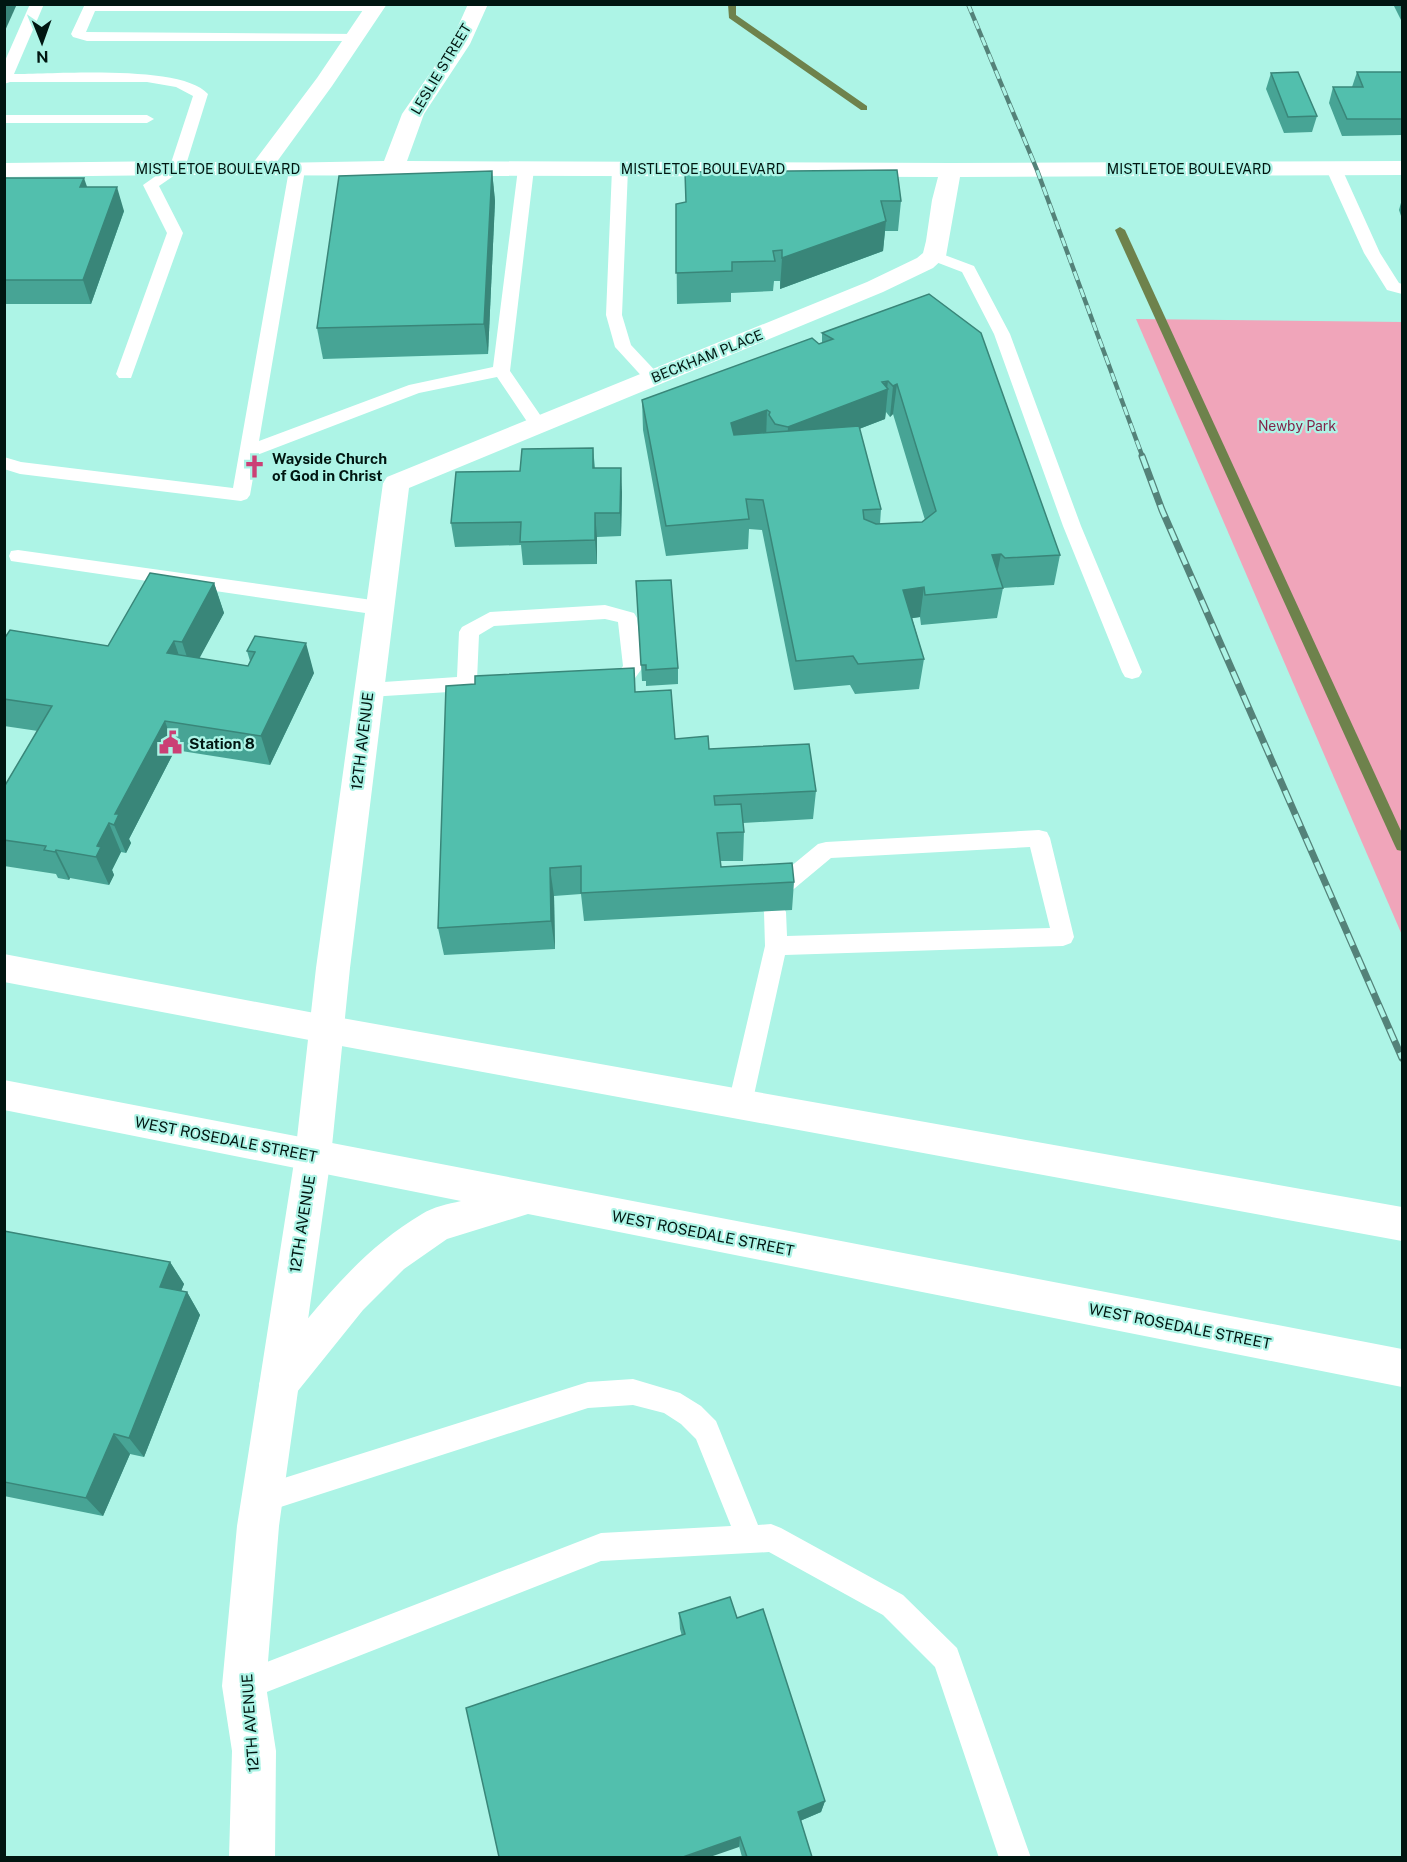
<svg xmlns="http://www.w3.org/2000/svg" width="1407" height="1862" font-family="'Public Sans',sans-serif">
	<style>
		.green { fill: #f0a5ba }
		.lines { fill: none; stroke-linecap: round; stroke-linejoin: round }
		.stream { fill: #6e824c; fill-rule: evenodd }
		.service { fill: #fff; fill-rule: evenodd }
		.minor { fill: #fff; fill-rule: evenodd }
		.secondary { fill: #fff; fill-rule: evenodd }
		.rail-far1-casing { stroke: #548279; stroke-width: 4.5 }
		.rail-casing { stroke: #548279; stroke-width: 7 }
		.rail-far1 { stroke: #adf4e6; stroke-width: 3; stroke-dasharray: 9; stroke-linecap: butt }
		.rail { stroke: #adf4e6; stroke-width: 4.5; stroke-dasharray: 13; stroke-linecap: butt }
		.wall { fill: #47a495; fill-rule: evenodd }
		.shaded-wall { fill: #398679 }
		.building { fill: #52bfad; stroke: #398679; stroke-width: 1.5; fill-rule: evenodd }
		.labels { text-anchor: middle; dominant-baseline: central; stroke-width: 4.5; stroke-linejoin: round; paint-order: stroke }
		.far-street-label { font-size: 14px; fill: #001611; stroke: #adf4e6 }
		.far-park-label { font-size: 14px; fill: #822348; stroke: #adf4e6 }
		.poi-label { font-size: 15px; font-weight: bold; fill: #001611; stroke: #adf4e6; text-anchor: start }
		.street-label { font-size: 15px; fill: #001611; stroke: #adf4e6 }
	</style>
	<rect width="100%" height="100%" fill="#adf4e6"/>
	<path class="green" d="M1136 319 1402 322V935Z"/>
	<g class="lines">
		<g class="stream">
			<path d="M728 4H736V15L867 106V110H861L729 18Z"/>
			<path d="M1120 227 1125 230 1402 833V851L1397 850 1395 846 1115 230Z"/>
		</g>
		<g class="service">
			<path d="M30 4H44L14 74C54 74 183 64 208 94L185 168 159 186 183 233 131 378H119L116 374 167 233 143 185 170 166 193 96 176 87 147 82H10L4 84V63Z"/>
			<path d="M85 4H380L382 7 375 11H95L86 32 360 34 362 37 355 41H87L73 37 71 34Z"/>
			<path d="M4 115H147L154 119 147 123H4Z"/>
			<path d="M526 164 534 169 510 371 547 425 544 429H532L497 377 419 393 257 455 250 495 247 499 241 501 20 474 4 469V457L21 462 233 488 289 170 297 165 305 170 259 441 409 385 493 367 518 169Z"/>
			<path d="M620 164 628 169 622 315 631 345 662 378 659 382H647L615 347 606 315 612 169Z"/>
			<path d="M1334 164 1342 169 1380 253 1399 283 1402 284V294L1387 290 1364 253 1326 169Z"/>
			<path d="M934 251 974 266 1010 334 1081 526 1142 672 1139 677 1132 679 1125 677 1122 672 1063 526 994 334 962 272 928 259 926 256Z"/>
			<path d="M18 550 379 601 386 603 389 608 386 613 379 615 11 561 9 556 11 551Z"/>
			<path d="M605 605 634 613 637 618 643 667 625 692 618 694 604 692 601 687 604 682 612 680 623 666 618 622 605 619 494 626 479 635 477 680 504 689 507 694 504 699 490 701 465 691 369 697 362 695 359 690 362 685 369 683 457 677 459 632 462 627 490 612Z"/>
			<path d="M1039 830 1047 832 1050 838 1074 937 1071 943 1063 946 785 955 752 1104 749 1111 740 1114 731 1111 728 1104 765 946 764 912 767 906 775 903 783 906 786 912 787 936 1050 928 1030 847 831 858 783 898 775 901 767 898 764 892 767 886 818 844 826 842Z"/>
			<path d="M633 1379 680 1393 701 1406 716 1421 758 1525 771 1524 781 1528 903 1595 957 1648 1031 1858H999L935 1667 883 1615 769 1552 601 1561 244 1701 233 1697 229 1686 233 1675 601 1533 731 1526 696 1439 681 1424 664 1413 633 1405 588 1408 262 1513 252 1509 248 1499 252 1489 262 1485 588 1382Z"/>
		</g>
		<path class="minor" d="M367 4H387L332 86 276 163 384 161 402 114 450 44 468 4H488L470 44 424 114 407 161 951 163 1402 161V175L960 177 946 256 933 268 883 292 409 488 350 968 331 1156 279 1526 266 1686 276 1751 275 1858H229L232 1751 222 1686 237 1526 295 1156 316 968 383 483 387 477 867 282 917 258 923 253 926 241 932 200 938 177 177 175 4 177V163L177 161 253 163 317 78Z"/>
		<g class="secondary">
			<path d="M4 954 325 1015 1402 1207V1241L325 1043 4 982Z"/>
			<path d="M4 1080 1402 1349V1387L528 1214 447 1239 404 1269 363 1310 293 1397 279 1403 265 1397 259 1384 265 1371C312 1314 357 1252 422 1214 433 1207 448 1204 461 1201L4 1110Z"/>
		</g>
		<defs>
			<path id="rail-far1" d="M968 4 1037 170 1143 458"/>
			<path id="rail" d="M1142 456 1162 510 1402 1058"/>
		</defs>
		<use href="#rail-far1" class="rail-far1-casing"/>
		<use href="#rail" class="rail-casing"/>
		<use href="#rail-far1" class="rail-far1"/>
		<use href="#rail" class="rail"/>
	</g>
	<g class="wall">
		<path d="M1393 4H1402V20H1401Z"/>
		<path d="M1357 72H1402V135L1342 136 1329 103 1333 87H1352Z"/>
		<path d="M1271 73 1317 116 1312 132 1284 133 1266 89Z"/>
		<path d="M492 171 495 201 488 354 323 359 317 328Z"/>
		<path d="M4 178 87 187 124 211 91 304H4Z"/>
		<path d="M1402 199V219L1399 210Z"/>
		<path d="M901 201 898 231H885L883 251 780 289V281H774L773 291 731 293V302L677 304 676 204Z"/>
		<path d="M929 294 1060 555 1054 585 1003 588 997 618 921 625 920 617 912 618 924 659 919 689 855 694 850 685 794 690 762 530 749 529 748 549 666 556 643 430 642 400 819 344 822 343V333ZM886 412 890 417 893 414 925 520 922 522 880 524 881 509 859 429 885 419Z"/>
		<path d="M593 448 595 468 622 492 621 536 597 537V564L523 565 521 545 455 547 451 523 520 471Z"/>
		<path d="M636 581 678 668V684L646 686V681H642Z"/>
		<path d="M214 583 224 613 199 658 248 666 250 661 247 651 255 636 314 673 270 765 175 750 129 839 131 843 126 853 121 852 112 870 114 875 109 885 70 878 69 880 58 878 56 874 4 866V787L38 731 4 726V639L108 646Z"/>
		<path d="M635 692 675 739 709 749 816 791 813 819 743 823 744 832 743 861H720L721 867 794 882 792 910 584 921 581 894 554 896 555 949 444 955 438 928Z"/>
		<path d="M4 1231 170 1262 184 1284 181 1291 187 1292 200 1315 144 1457 130 1454 103 1516 4 1496Z"/>
		<path d="M679 1613 737 1618 825 1801 821 1812 800 1821 812 1857H742L680 1629Z"/>
	</g>
	<g class="shaded-wall">
		<path d="M4 4H17L4 33Z"/>
		<path d="M492 171 495 201 488 354 484 324Z"/>
		<path d="M84 178 92 201 80 187Z"/>
		<path d="M117 187 124 211 91 304 83 280Z"/>
		<path d="M886 221 883 251 780 289 782 258Z"/>
		<path d="M888 381 887 389H888L885 419 786 457 788 427Z"/>
		<path d="M897 384 893 414 890 417 893 386Z"/>
		<path d="M767 410 766 440 730 453 731 423Z"/>
		<path d="M621 468 622 492 621 536 620 513Z"/>
		<path d="M595 513 597 537V564L595 540Z"/>
		<path d="M1001 554 995 584 992 555Z"/>
		<path d="M214 583 224 613 192 672 182 642Z"/>
		<path d="M924 587 920 617 900 620 903 590Z"/>
		<path d="M174 641 184 670 167 653Z"/>
		<path d="M306 643 314 673 270 765 261 736Z"/>
		<path d="M165 721 175 750 129 839 131 843 126 853 114 825 115 814Z"/>
		<path d="M109 823 121 852 112 870 114 875 109 885 96 857 97 846Z"/>
		<path d="M56 850 70 878 69 880 55 852Z"/>
		<path d="M550 868 554 896 555 949 551 921Z"/>
		<path d="M170 1262 184 1284 174 1309 160 1287Z"/>
		<path d="M187 1292 200 1315 144 1457 129 1438Z"/>
		<path d="M114 1434 130 1454 103 1516 86 1498Z"/>
		<path d="M825 1801 821 1812 795 1823 798 1812Z"/>
		<path d="M740 1837 739 1847 710 1857H683Z"/>
	</g>
	<g class="building">
		<path d="M1298 72 1317 116 1288 117 1271 73Z"/>
		<path d="M1357 72H1402V119H1347L1333 87H1363Z"/>
		<path d="M897 170 901 201H881L886 221 782 258V250L773 251 775 261 732 262V271L676 273V204L686 202 685 172Z"/>
		<path d="M492 171 484 324 317 328 339 176Z"/>
		<path d="M4 178H84L80 187H117L83 280H4Z"/>
		<path d="M929 294 981 333 1060 555 1005 558 1001 554 992 555 1003 588 925 595 924 587 903 590 924 659 858 664 853 656 796 661 763 500 746 499 749 519 666 526 642 400 812 338 819 344 833 339 822 333ZM888 381 893 386 897 384 936 511 922 522 876 524 864 519 863 510 881 509 859 426 734 435 731 423 767 410 770 412 769 415 775 424 788 427 888 389 882 382Z"/>
		<path d="M593 448V468H621L620 513H595V540L520 542 521 522 451 523 456 472 520 471 522 449Z"/>
		<path d="M150 573 214 583 182 642 174 641 167 653 248 666 255 652 247 651 255 636 306 643 261 736 165 721 115 814H119L114 825 109 823 97 846 101 847 96 857 56 850 55 852 44 850 46 846 4 840V787L52 706 4 699V639L10 630 108 646Z"/>
		<path d="M671 580 678 668 646 670V665H641L636 581Z"/>
		<path d="M634 668 635 692 671 690 675 739 708 736 709 749 809 744 816 791 714 796 715 805 741 804 744 832 717 833 721 867 792 863 794 882 581 893V866L550 868 551 921 438 928 446 686 475 684V676Z"/>
		<path d="M4 1231 170 1262 160 1287 187 1292 129 1438 114 1434 86 1498 4 1482Z"/>
		<path d="M730 1597 737 1618 763 1609 825 1801 798 1812 812 1857H747L740 1837 683 1857H499L466 1708 685 1634 679 1613Z"/>
	</g>
	<defs>
		<symbol id="church-bare" viewBox="-9 -9 18 18"><path d="M-1.2-6h2.4v3.5h3.3v2.4h-3.3V6h-2.4V-.1h-3.3v-2.4h3.3Z" fill="#cb4075" stroke="#adf4e6" stroke-width="2.5" paint-order="stroke"/></symbol>
		<symbol id="civic-bare" viewBox="-9 -9 18 18"><path d="M-.6-6.5H3V-4.5H.6V-3L4-1V1h2V6H-6V1h2V-1L-.6-3ZM-1.2 2.5V6h2.4V2.5Z" fill="#cb4075" stroke="#adf4e6" stroke-width="2.5" paint-order="stroke"/></symbol>
	</defs>
	<g fill-rule="evenodd">
		<use href="#church-bare" x="238" y="450" width="33" height="33"/>
		<use href="#civic-bare" x="154" y="726" width="33" height="33"/>
	</g>
	<g class="labels">
		<g class="far-street-label">
			<text transform="translate(441 69) rotate(-59)">LESLIE STREET</text>
			<text x="218" y="169">MISTLETOE BOULEVARD</text>
			<text x="703" y="169">MISTLETOE BOULEVARD</text>
			<text x="1189" y="169">MISTLETOE BOULEVARD</text>
			<text transform="translate(707 356) rotate(-22)">BECKHAM PLACE</text>
		</g>
		<g class="far-park-label">
			<text x="1297" y="426">Newby Park</text>
		</g>
		<g class="poi-label">
			<text x="272" y="458">Wayside Church<tspan x="272" dy="17">of God in Christ</tspan></text>
			<text x="189" y="743">Station 8</text>
		</g>
		<g class="street-label">
			<text transform="translate(362 741) rotate(-83)">12TH AVENUE</text>
			<text transform="translate(226 1139) rotate(11)">WEST ROSEDALE STREET</text>
			<text transform="translate(302 1224) rotate(-81)">12TH AVENUE</text>
			<text transform="translate(703 1233) rotate(11)">WEST ROSEDALE STREET</text>
			<text transform="translate(1180 1326) rotate(11)">WEST ROSEDALE STREET</text>
			<text transform="translate(250 1723) rotate(-94)">12TH AVENUE</text>
		</g>
	</g>
	<rect width="1407" height="1862" fill="none" stroke="#001611" stroke-width="12"/>
	<g transform="translate(42 42) rotate(179)" stroke="#adf4e6" stroke-width="4.5" paint-order="stroke">
	<path d="M0-4.5L10 22L0 15L-10 22Z" fill="#001611"/>
	<text y="-9" font-size="16" font-weight="bold" text-anchor="middle" fill="#001611">N</text>
	</g>
</svg>
